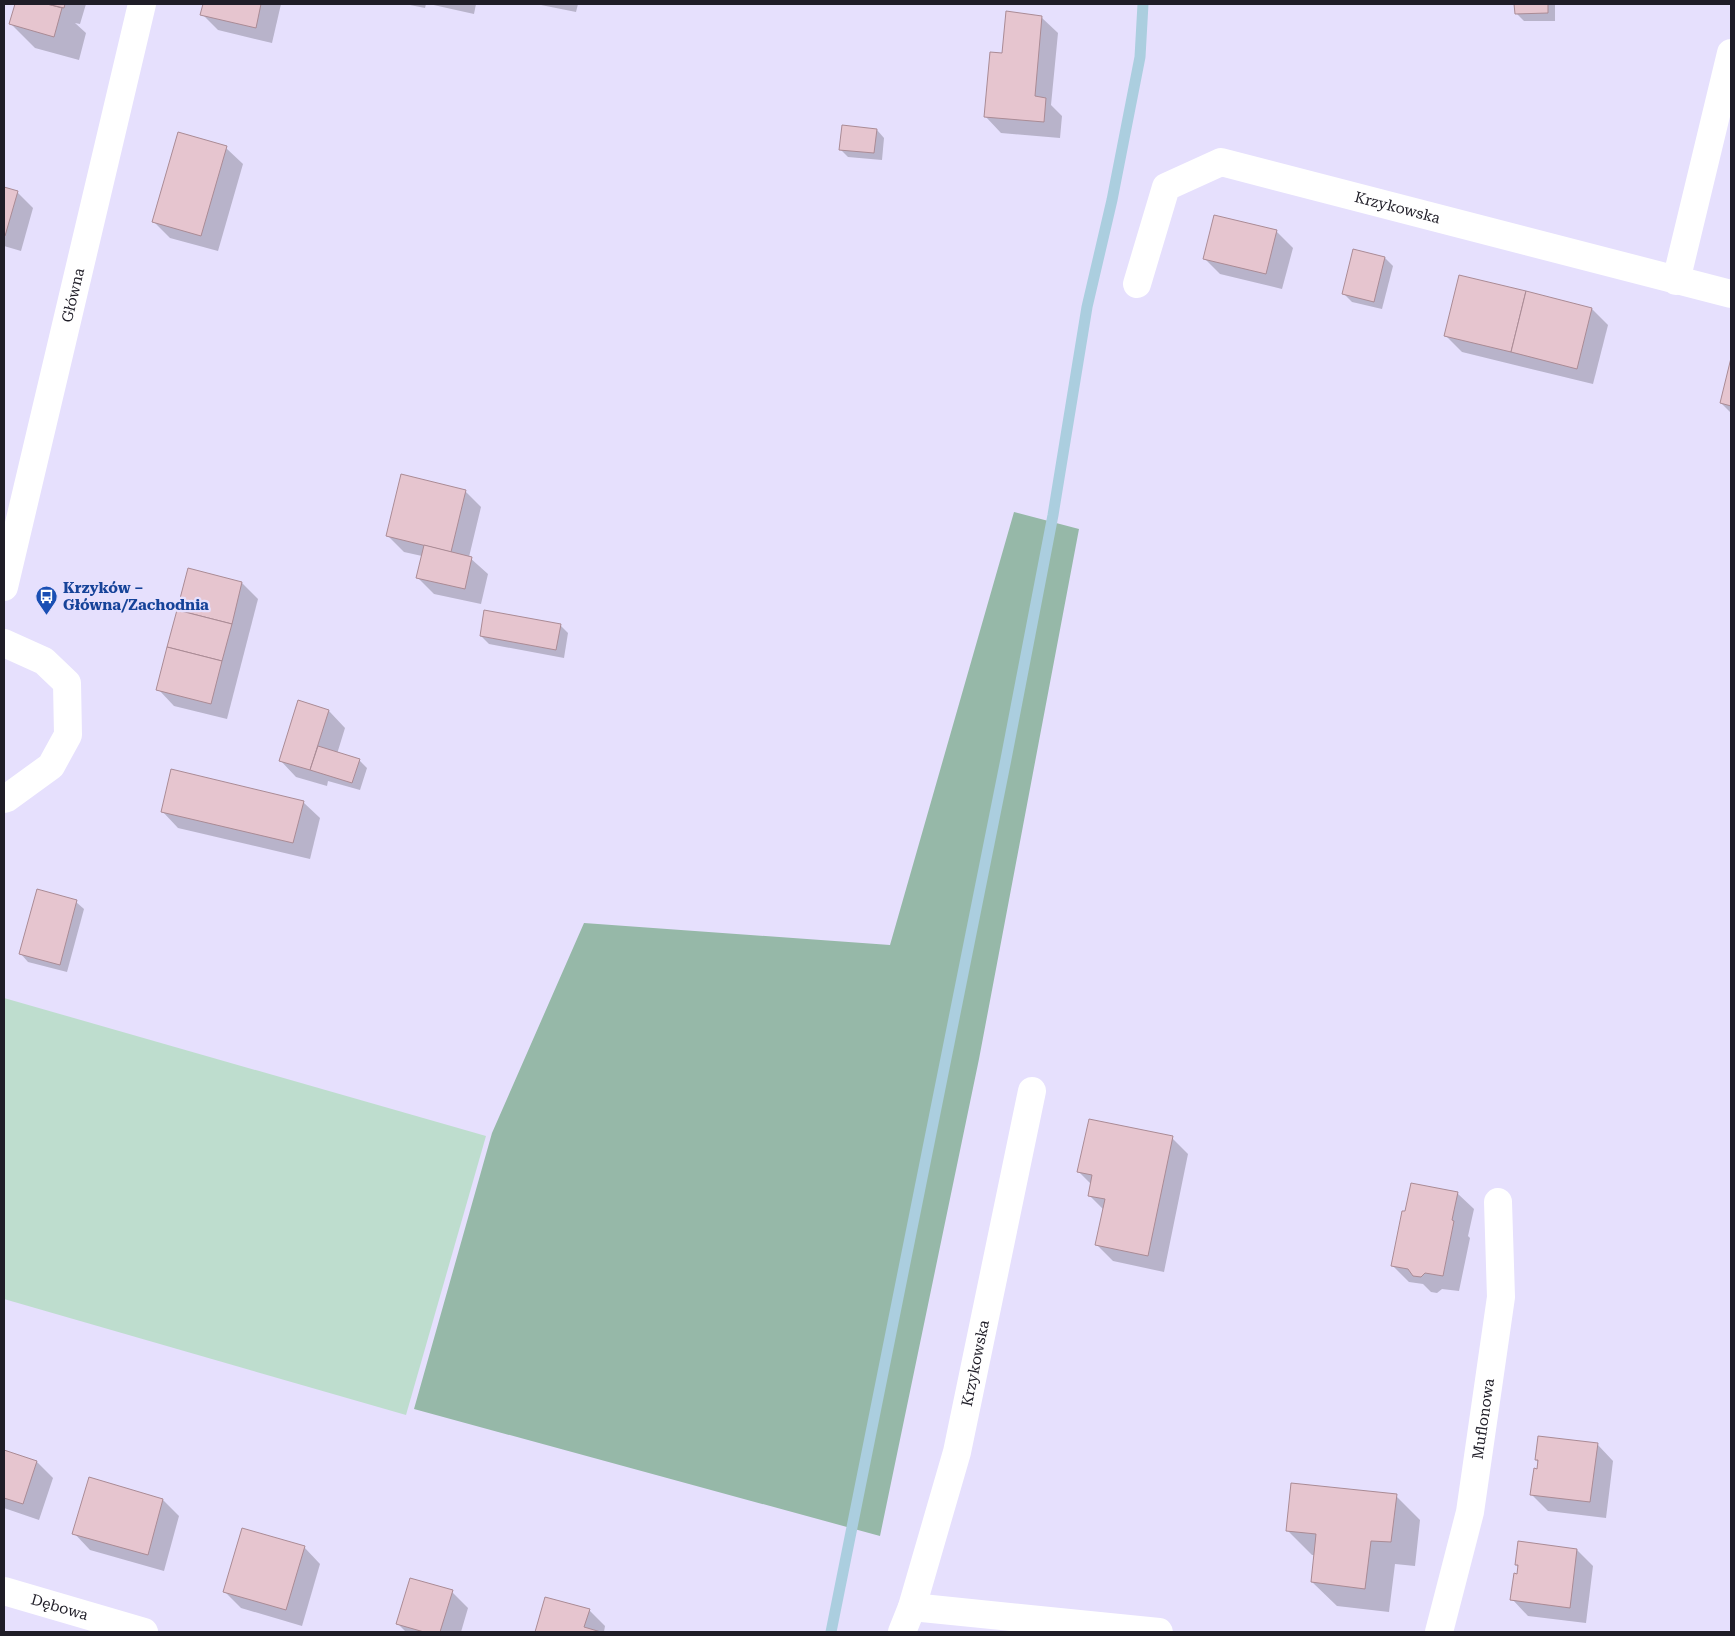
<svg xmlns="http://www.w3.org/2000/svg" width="1735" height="1636" font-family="'Roboto Serif',serif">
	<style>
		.green { fill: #beddce }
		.forest { fill: #96b8a8 }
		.shadow { fill: #0003 }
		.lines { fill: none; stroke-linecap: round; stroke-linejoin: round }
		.stream { stroke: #abcedf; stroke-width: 11 }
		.building { fill: #e6c5cf; stroke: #aa8b95 }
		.minor { stroke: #fff; stroke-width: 28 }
		.labels { text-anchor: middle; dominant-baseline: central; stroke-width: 4.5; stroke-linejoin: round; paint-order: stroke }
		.street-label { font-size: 15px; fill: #1f1d27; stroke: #e6e0fd }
		.transit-label { font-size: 15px; font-weight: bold; fill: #164399; stroke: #e6e0fd; text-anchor: start }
	</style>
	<rect width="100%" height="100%" fill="#e6e0fd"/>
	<path class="green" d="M4 998 486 1136 406 1415 4 1299Z"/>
	<path class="forest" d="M1014 512 1079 529 979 1059 880 1536 414 1409 492 1133 584 923 890 945Z"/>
	<g class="shadow">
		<path d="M16 4H86L80 24 75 23 86 33 79 60 35 48 11 24Z"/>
		<path d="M204 4H281L272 43 218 30 202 14Z"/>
		<path d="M405 4H426L425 8Z"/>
		<path d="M429 4H476L474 14Z"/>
		<path d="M536 4H578L576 12Z"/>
		<path d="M1516 4H1555V21H1524L1516 13Z"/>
		<path d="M1041 17 1058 33 1051 105 1062 116 1060 138 1001 133 985 116 1003 54Z"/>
		<path d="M877 130 884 138 882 160 848 157 840 149Z"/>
		<path d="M226 148 243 164 218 251 170 238 154 222Z"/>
		<path d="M4 188 17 192 33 208 21 251 4 246Z"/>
		<path d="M1276 231 1293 248 1282 289 1220 274 1204 258Z"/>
		<path d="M1385 258 1393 266 1382 309 1352 302 1344 294Z"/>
		<path d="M1460 277 1592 309 1608 325 1593 384 1462 352 1446 336Z"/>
		<path d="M1731 363V413L1721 403Z"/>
		<path d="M465 491 481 507 469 557 488 574 481 604 434 594 417 577 422 556 404 552 388 536Z"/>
		<path d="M242 583 258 599 227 719 174 706 158 689Z"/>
		<path d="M560 625 568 633 564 658 489 644 481 636Z"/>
		<path d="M298 702 329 711 345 728 337 754 359 760 367 768 360 790 328 781 327 786 296 777 280 760Z"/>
		<path d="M303 802 320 818 310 859 178 828 162 811Z"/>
		<path d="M76 902 84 909 67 972 28 962 21 954Z"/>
		<path d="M1172 1138 1188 1154 1164 1272 1113 1261 1097 1245 1104 1210 1089 1195 1092 1185 1079 1172Z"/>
		<path d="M1457 1193 1474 1209 1468 1236 1470 1238 1459 1291 1442 1289 1437 1293 1431 1292 1423 1284 1409 1282 1393 1266Z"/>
		<path d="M1539 1437 1597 1444 1613 1461 1606 1518 1548 1511 1532 1495 1538 1471 1539 1463 1536 1460Z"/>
		<path d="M4 1451 37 1462 53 1478 39 1520 4 1508Z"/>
		<path d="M89 1479 163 1500 179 1516 164 1571 90 1550 74 1533Z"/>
		<path d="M1396 1496 1420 1520 1415 1566 1395 1564 1389 1612 1337 1606 1312 1582 1315 1555H1312L1287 1530Z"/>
		<path d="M304 1547 320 1564 302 1626 241 1608 224 1591Z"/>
		<path d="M1577 1550 1593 1566 1586 1623 1528 1616 1512 1599 1518 1575 1519 1568 1516 1565Z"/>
		<path d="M452 1592 468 1608 461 1632H406L397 1623Z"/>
		<path d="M546 1598 589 1610 605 1626 604 1632H536Z"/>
	</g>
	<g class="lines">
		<path class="stream" d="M831 1632 1006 759 1053 515 1087 307 1112 200 1140 57 1143 4"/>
	</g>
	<g class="building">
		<path d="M15 4H47L62 8 54 37 9 24Z"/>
		<path d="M47 4H65L64 8Z"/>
		<path d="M203 4H261L256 28 200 15Z"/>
		<path d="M1514 4H1548V13L1515 14Z"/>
		<path d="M1006 11 1042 16 1035 96 1046 98 1044 122 984 117 990 52 1002 53Z"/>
		<path d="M842 125 877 129 874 153 839 150Z"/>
		<path d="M178 132 227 146 201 236 152 222Z"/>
		<path d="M4 187 18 191 5 236 4 235Z"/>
		<path d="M1214 215 1277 230 1266 274 1203 259Z"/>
		<path d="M1353 249 1385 257 1374 302 1342 294Z"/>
		<path d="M1459 275 1526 291 1511 352 1444 336Z"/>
		<path d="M1526 291 1592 308 1577 369 1511 352Z"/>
		<path d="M1731 358V406L1720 403Z"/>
		<path d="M401 474 466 490 451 552 386 536Z"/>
		<path d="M424 545 472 557 465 589 416 578Z"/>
		<path d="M188 568 242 582 232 624 177 610Z"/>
		<path d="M177 610 232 624 222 661 167 647Z"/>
		<path d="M484 610 561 624 556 650 480 636Z"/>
		<path d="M167 647 222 661 211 704 156 690Z"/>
		<path d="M298 700 329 710 310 770 279 761Z"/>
		<path d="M318 746 360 759 352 783 310 770Z"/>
		<path d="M171 769 304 801 293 843 161 812Z"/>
		<path d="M37 889 77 900 60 965 19 954Z"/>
		<path d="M1089 1119 1173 1136 1148 1256 1095 1245 1105 1199 1088 1196 1092 1175 1077 1172Z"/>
		<path d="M1411 1183 1458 1192 1452 1220 1454 1221 1443 1276 1425 1273 1421 1277 1413 1276 1408 1269 1391 1266 1402 1211H1405Z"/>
		<path d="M1538 1436 1598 1443 1590 1502 1530 1495 1534 1468 1537 1469 1538 1460H1535Z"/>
		<path d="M4 1450 37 1461 23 1504 4 1498Z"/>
		<path d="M89 1477 163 1499 148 1555 72 1534Z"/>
		<path d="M1291 1483 1397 1494 1391 1542 1371 1541 1365 1589 1311 1582 1316 1534 1286 1531Z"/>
		<path d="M242 1528 305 1546 286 1610 223 1592Z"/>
		<path d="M1518 1541 1577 1549 1570 1608 1510 1600 1514 1573 1517 1574 1518 1565H1515Z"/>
		<path d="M410 1578 453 1590 440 1632H424L396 1624Z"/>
		<path d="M545 1597 590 1609 584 1627 601 1632H535Z"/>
	</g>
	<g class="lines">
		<g class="minor">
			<path d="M1676 281 1731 53"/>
			<path id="s1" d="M1137 284 1166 187 1221 162 1731 294"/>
			<path id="s2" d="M4 587 142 4"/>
			<path d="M4 643 44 661 67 683 68 735 51 766 7 798 4 799"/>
			<path id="s3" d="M4 1591 144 1632"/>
			<path d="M912 1607 1159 1632"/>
			<path id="s4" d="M902 1632 912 1607 957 1452 1032 1091"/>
			<path id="s5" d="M1439 1632 1470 1512 1501 1297 1498 1202"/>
		</g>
	</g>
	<defs>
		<symbol id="bus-pin" viewBox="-11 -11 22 30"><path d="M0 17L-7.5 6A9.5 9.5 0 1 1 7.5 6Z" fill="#1a4fb4" stroke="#e6e0fd"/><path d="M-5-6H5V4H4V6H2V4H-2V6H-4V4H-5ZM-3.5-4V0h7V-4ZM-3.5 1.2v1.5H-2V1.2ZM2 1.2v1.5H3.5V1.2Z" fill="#fff"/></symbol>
	</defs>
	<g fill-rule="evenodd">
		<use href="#bus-pin" x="34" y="584" width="25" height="34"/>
	</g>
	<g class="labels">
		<g class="street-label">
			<text stroke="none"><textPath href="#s1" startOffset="344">Krzykowska</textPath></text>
			<text stroke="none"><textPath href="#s2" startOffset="300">Główna</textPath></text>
			<text stroke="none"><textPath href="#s4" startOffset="279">Krzykowska</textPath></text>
			<text stroke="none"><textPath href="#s5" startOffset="218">Muflonowa</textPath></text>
			<text stroke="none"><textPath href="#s3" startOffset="58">Dębowa</textPath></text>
		</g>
		<g class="transit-label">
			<text x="63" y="588">Krzyków –<tspan x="63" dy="17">Główna/Zachodnia</tspan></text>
		</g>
	</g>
	<rect width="1735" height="1636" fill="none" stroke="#1f1d27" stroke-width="10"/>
</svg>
